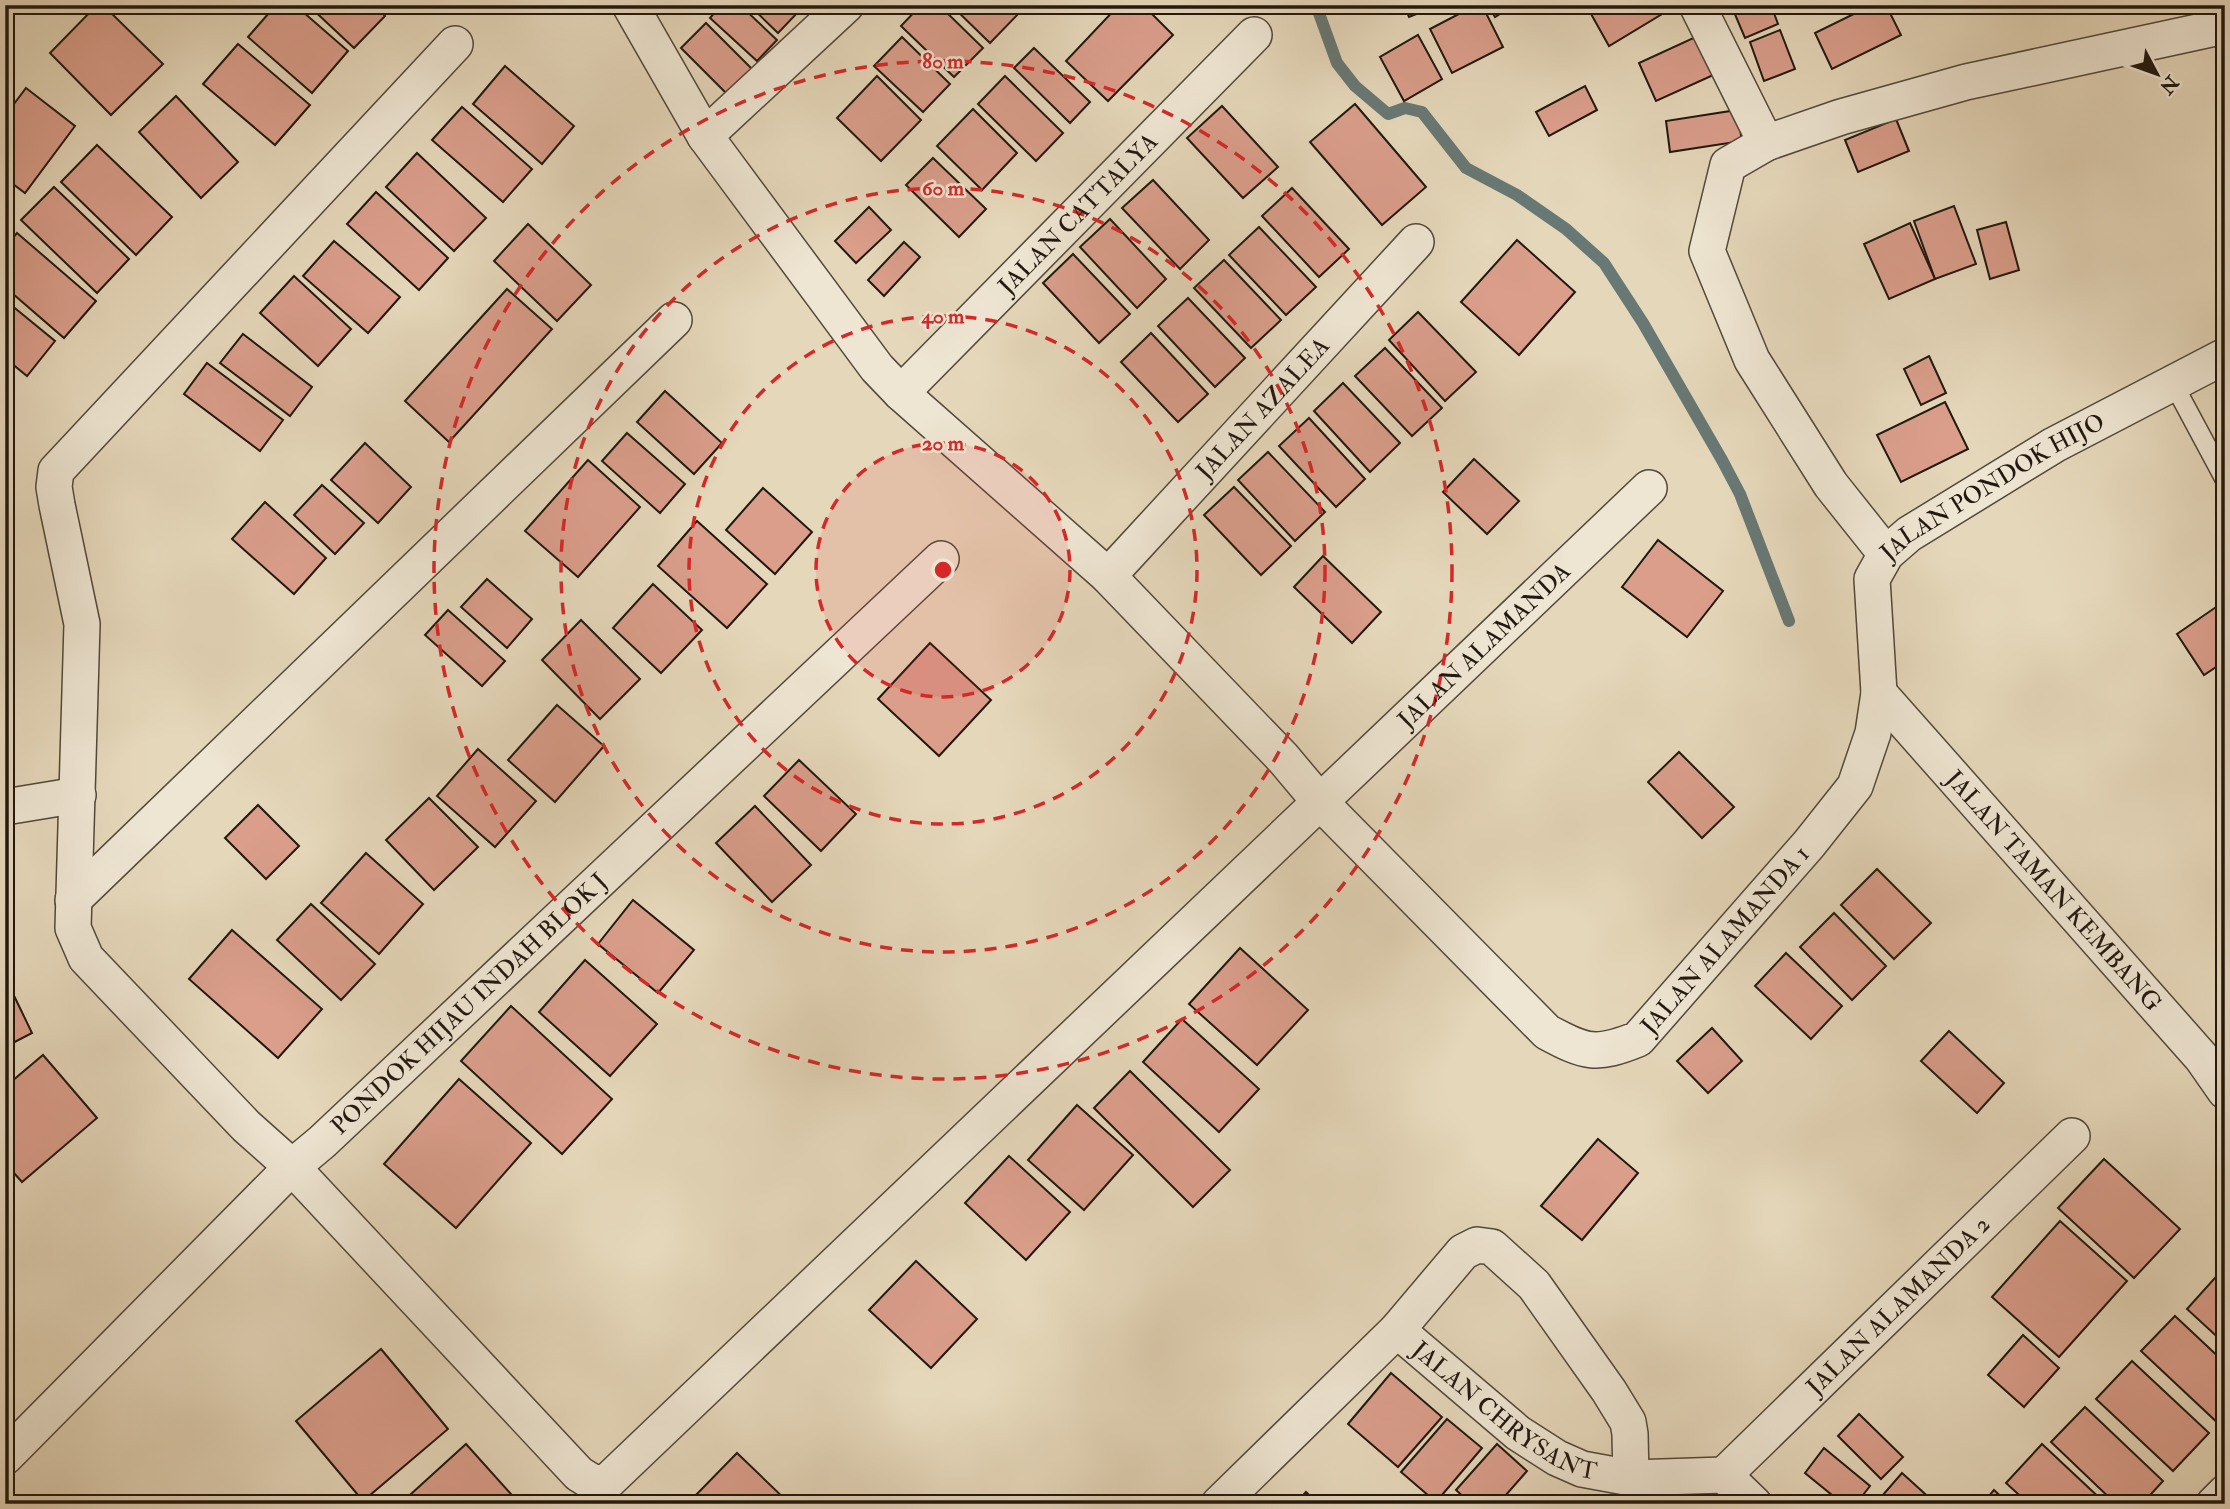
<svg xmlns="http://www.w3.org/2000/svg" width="2230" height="1509" font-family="'IM FELL Double Pica',serif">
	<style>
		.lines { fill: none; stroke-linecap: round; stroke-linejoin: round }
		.stream { stroke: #687874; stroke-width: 12 }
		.building { fill: #da9e8b; stroke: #21180f; stroke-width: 2 }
		.lane-casing { stroke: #52483a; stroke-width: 21 }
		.street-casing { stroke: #52483a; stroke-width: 38 }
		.lane { stroke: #eee5d2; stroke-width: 18 }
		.street { stroke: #eee5d2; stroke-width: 35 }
		.ring { fill: none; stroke: #d62828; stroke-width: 3.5; stroke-dasharray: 12 9 }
		.labels { text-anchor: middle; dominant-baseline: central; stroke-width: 5; stroke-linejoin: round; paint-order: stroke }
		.street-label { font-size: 24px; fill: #21180f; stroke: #eee5d2 }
		.centre { fill: #d62828; stroke: #eee5d2; stroke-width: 3.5 }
		.ring-label { font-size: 21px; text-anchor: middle; font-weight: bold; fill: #d62828; stroke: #eee5d2; stroke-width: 5; stroke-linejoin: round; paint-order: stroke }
	</style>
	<rect width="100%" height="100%" fill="#e5d7ba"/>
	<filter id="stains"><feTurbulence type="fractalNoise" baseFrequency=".00286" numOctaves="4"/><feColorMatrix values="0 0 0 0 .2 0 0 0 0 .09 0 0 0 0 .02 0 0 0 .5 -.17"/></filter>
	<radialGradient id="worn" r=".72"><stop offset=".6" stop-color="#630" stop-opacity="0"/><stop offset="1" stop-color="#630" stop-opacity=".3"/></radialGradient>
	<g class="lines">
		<path class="stream" d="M1316 5 1337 63 1355 86 1388 114 1405 108 1422 112 1466 168 1517 195 1566 229 1604 263 1643 323 1722 460 1740 494 1789 621"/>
	</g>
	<g class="building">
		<path d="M97 5H103L163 64 111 115 50 53Z"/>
		<path d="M276 5H295L348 51 312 93 248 37Z"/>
		<path d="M308 5H374L385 16 354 48Z"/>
		<path d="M721 5H740L777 40 757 61 710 18Z"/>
		<path d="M749 5H798L801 9 778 33Z"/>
		<path d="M921 5H939L983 48 954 77 901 26Z"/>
		<path d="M951 5H1015L1021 11 990 43Z"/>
		<path d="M1119 5H1143L1173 35 1108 101 1066 61Z"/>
		<path d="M1404 5H1439L1409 17Z"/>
		<path d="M1476 5H1482L1503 47 1452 73 1430 29Z"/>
		<path d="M1488 5H1514L1495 17Z"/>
		<path d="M1586 5H1677L1609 46Z"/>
		<path d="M1731 5H1771L1778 24 1745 38Z"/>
		<path d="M1872 5H1886L1901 35 1832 69 1815 33Z"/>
		<path d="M706 23 753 70 728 95 681 48Z"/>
		<path d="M1780 30 1795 69 1764 81 1750 42Z"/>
		<path d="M1702 34 1720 72 1656 101 1639 63Z"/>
		<path d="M1418 35 1442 79 1404 101 1380 57Z"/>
		<path d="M902 37 950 84 923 112 874 66Z"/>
		<path d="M238 44 310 105 275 145 203 84Z"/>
		<path d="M1034 48 1090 102 1070 123 1014 68Z"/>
		<path d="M505 66 574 126 542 164 473 104Z"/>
		<path d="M877 76 921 120 881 161 837 118Z"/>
		<path d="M1005 76 1063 133 1036 161 978 104Z"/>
		<path d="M1585 86 1597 110 1549 136 1536 112Z"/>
		<path d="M26 88 75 126 25 193 5 178V116Z"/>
		<path d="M176 96 238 162 201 198 139 132Z"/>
		<path d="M1355 104 1426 187 1382 225 1310 142Z"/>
		<path d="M1222 106 1278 167 1243 198 1187 138Z"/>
		<path d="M462 107 532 169 503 202 432 140Z"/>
		<path d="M973 109 1017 153 982 190 937 146Z"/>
		<path d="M1737 110 1742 141 1670 152 1666 121Z"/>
		<path d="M1896 119 1909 151 1858 172 1845 140Z"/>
		<path d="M97 145 172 217 136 255 61 182Z"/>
		<path d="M417 153 486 218 454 251 386 187Z"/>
		<path d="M933 158 986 209 959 237 906 185Z"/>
		<path d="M1153 180 1209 240 1180 269 1122 208Z"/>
		<path d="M54 187 129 259 97 293 21 220Z"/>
		<path d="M1292 188 1349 249 1319 277 1262 216Z"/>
		<path d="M376 192 448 258 419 290 347 224Z"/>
		<path d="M1954 206 1976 264 1935 279 1914 221Z"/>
		<path d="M869 207 891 230 856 263 835 241Z"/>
		<path d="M1110 219 1166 279 1137 308 1080 247Z"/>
		<path d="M2006 222 2019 270 1990 279 1977 230Z"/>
		<path d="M1910 223 1935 279 1889 299 1864 244Z"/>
		<path d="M528 224 591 285 557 321 494 261Z"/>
		<path d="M1259 227 1316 287 1286 315 1229 255Z"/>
		<path d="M17 233 96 301 64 338 5 287V247Z"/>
		<path d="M1517 240 1575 292 1519 355 1461 302Z"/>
		<path d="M334 241 400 297 368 333 303 276Z"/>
		<path d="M904 242 920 257 884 296 868 280Z"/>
		<path d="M1073 254 1130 314 1099 343 1043 283Z"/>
		<path d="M1224 260 1281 320 1251 348 1194 288Z"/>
		<path d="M294 276 351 329 318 366 260 313Z"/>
		<path d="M507 289 552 329 449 442 405 401Z"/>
		<path d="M1188 298 1245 358 1215 387 1158 326Z"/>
		<path d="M5 300 55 341 27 376 5 358Z"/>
		<path d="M1418 312 1476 372 1445 401 1389 340Z"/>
		<path d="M1151 333 1208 394 1178 422 1121 362Z"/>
		<path d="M243 334 312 387 290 416 220 363Z"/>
		<path d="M1385 348 1442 408 1412 436 1355 376Z"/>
		<path d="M1929 356 1946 393 1921 405 1904 369Z"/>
		<path d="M207 363 283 420 260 451 184 394Z"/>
		<path d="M1343 383 1400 443 1370 472 1314 411Z"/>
		<path d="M665 391 722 443 694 474 637 422Z"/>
		<path d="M1945 402 1968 449 1901 482 1877 435Z"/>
		<path d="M1309 418 1365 479 1336 507 1279 446Z"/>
		<path d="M627 433 685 484 660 513 602 461Z"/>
		<path d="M365 443 411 487 378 523 331 480Z"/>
		<path d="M1268 452 1325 512 1295 541 1238 480Z"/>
		<path d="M1474 459 1519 501 1487 534 1443 492Z"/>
		<path d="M588 460 640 507 578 577 525 531Z"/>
		<path d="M322 485 364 523 335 554 294 515Z"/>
		<path d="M1234 487 1291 546 1261 575 1204 515Z"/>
		<path d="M763 488 812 532 775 574 726 530Z"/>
		<path d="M265 502 326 558 294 594 232 539Z"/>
		<path d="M697 521 767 584 727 628 658 566Z"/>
		<path d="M1658 540 1723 591 1687 637 1622 587Z"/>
		<path d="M1323 556 1381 612 1352 643 1294 587Z"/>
		<path d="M487 579 532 619 507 648 461 607Z"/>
		<path d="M653 584 702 630 661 673 613 628Z"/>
		<path d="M2219 605 2225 613V661L2204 675 2177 634Z"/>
		<path d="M448 610 505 661 482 686 425 635Z"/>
		<path d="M581 620 640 679 600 719 542 660Z"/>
		<path d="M930 643 991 700 939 756 878 699Z"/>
		<path d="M557 705 604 746 555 802 508 760Z"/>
		<path d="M478 749 536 801 495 847 437 796Z"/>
		<path d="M1679 752 1734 807 1702 838 1648 782Z"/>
		<path d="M799 760 856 814 821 851 764 796Z"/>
		<path d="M429 798 478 847 434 890 386 840Z"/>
		<path d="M258 805 299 846 266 879 225 838Z"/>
		<path d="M755 806 811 865 772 902 716 843Z"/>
		<path d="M366 853 423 904 379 954 321 903Z"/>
		<path d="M1877 869 1931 923 1894 959 1841 905Z"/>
		<path d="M633 900 694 950 658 993 598 944Z"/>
		<path d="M311 904 375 964 341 1000 277 940Z"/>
		<path d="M1834 913 1886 966 1852 1000 1800 947Z"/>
		<path d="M232 930 322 1009 278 1058 189 979Z"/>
		<path d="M1240 948 1308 1010 1257 1065 1189 1004Z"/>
		<path d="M1786 953 1842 1006 1811 1039 1755 986Z"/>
		<path d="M585 960 657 1024 610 1076 539 1012Z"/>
		<path d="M5 977 32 1033 5 1047Z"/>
		<path d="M511 1006 612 1099 562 1154 461 1061Z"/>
		<path d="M1182 1019 1259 1089 1219 1132 1143 1062Z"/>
		<path d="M1712 1028 1742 1061 1708 1093 1677 1061Z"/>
		<path d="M1949 1031 2004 1083 1977 1113 1921 1061Z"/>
		<path d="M43 1055 97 1118 22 1182 5 1163V1087Z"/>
		<path d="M1130 1071 1230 1170 1193 1207 1094 1108Z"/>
		<path d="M459 1079 531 1143 456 1228 384 1164Z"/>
		<path d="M1077 1105 1133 1155 1084 1210 1028 1160Z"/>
		<path d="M1598 1139 1638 1173 1582 1240 1541 1206Z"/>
		<path d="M1009 1156 1070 1212 1026 1260 965 1203Z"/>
		<path d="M2104 1159 2180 1229 2134 1278 2058 1208Z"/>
		<path d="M2060 1221 2127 1281 2059 1357 1992 1297Z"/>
		<path d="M916 1261 977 1319 931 1368 869 1310Z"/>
		<path d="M2223 1269 2225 1271V1344L2187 1309Z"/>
		<path d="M2175 1316 2225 1363V1422L2221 1426 2141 1351Z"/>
		<path d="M2023 1335 2059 1368 2024 1407 1988 1375Z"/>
		<path d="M381 1349 448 1429 363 1501 296 1421Z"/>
		<path d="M2132 1361 2209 1433 2173 1471 2096 1399Z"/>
		<path d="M1391 1373 1442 1417 1398 1467 1348 1424Z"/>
		<path d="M2085 1407 2163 1481 2142 1504H2116L2051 1442Z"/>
		<path d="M1859 1414 1903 1457 1881 1479 1838 1436Z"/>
		<path d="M1447 1419 1482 1448 1436 1502 1401 1472Z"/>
		<path d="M466 1444 520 1504H400Z"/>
		<path d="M1497 1444 1527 1471 1498 1504H1471L1456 1490Z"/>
		<path d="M2042 1444 2106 1504H2029L2006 1483Z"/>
		<path d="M1824 1448 1870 1486 1856 1504H1843L1805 1473Z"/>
		<path d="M737 1453 790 1504H699L693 1498Z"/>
		<path d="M1902 1473 1934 1502 1933 1504H1875Z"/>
		<path d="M1994 1490 2009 1504H1982Z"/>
		<path d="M1306 1492 1318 1504H1295Z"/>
	</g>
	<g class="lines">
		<defs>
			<path id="lane" d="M2173 383 2225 480"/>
			<g id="street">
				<path id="s1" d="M630 5 705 136 877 368 901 393 1108 576 1283 758 1320 802 1547 1032C1586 1053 1596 1056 1638 1039L1809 844 1855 786 1873 733 1879 693 1872 579 1886 554 1909 534 2054 445 2225 356"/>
				<path d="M1697 5 1766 143 1728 165 1707 251 1752 360 1831 485 1886 554"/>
				<path id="s2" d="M455 44 56 471 54 487 57 505 82 624 73 928 86 958 246 1126 292 1167 579 1474 592 1482 606 1483 1649 488"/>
				<path d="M705 136 846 5"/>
				<path d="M1766 143 1841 117 1966 82 2225 26"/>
				<path id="s3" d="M901 393 1254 35"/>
				<path id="s4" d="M1108 576 1416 242"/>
				<path id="s5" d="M1879 693 2202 1058 2225 1091"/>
				<path d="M5 807 78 795"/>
				<path d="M73 900 674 320"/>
				<path id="s6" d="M1397 1330 1518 1433 1557 1458 1582 1469 1631 1478 1724 1475"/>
				<path id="s7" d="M5 1457 292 1167 322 1142 941 559"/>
				<path id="s8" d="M1724 1475 2072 1136"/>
				<path d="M1724 1475 1754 1504"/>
				<path d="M1219 1504 1397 1330 1463 1252 1477 1245 1492 1247 1534 1285 1609 1391 1628 1422 1630 1434 1631 1478"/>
				<path d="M2214 1504 2225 1493"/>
			</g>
		</defs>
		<use href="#lane" class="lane-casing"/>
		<use href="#street" class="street-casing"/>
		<use href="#lane" class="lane"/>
		<use href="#street" class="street"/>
	</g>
	<circle cx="943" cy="570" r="127" fill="#d62828" fill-opacity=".12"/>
	<g class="ring">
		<circle cx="943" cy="570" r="127"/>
		<circle cx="943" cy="570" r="254"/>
		<circle cx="943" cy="570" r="382"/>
		<circle cx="943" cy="570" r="509"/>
	</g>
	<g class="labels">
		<g class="street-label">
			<text stroke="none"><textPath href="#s3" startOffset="252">JALAN CATTALYA</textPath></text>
			<text stroke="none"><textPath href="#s4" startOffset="228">JALAN AZALEA</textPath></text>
			<text stroke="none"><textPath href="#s1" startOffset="2179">JALAN PONDOK HIJO</textPath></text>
			<text stroke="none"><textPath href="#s2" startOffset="3034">JALAN ALAMANDA</textPath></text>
			<text stroke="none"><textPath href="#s5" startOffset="264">JALAN TAMAN KEMBANG</textPath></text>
			<text stroke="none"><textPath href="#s1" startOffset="1612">JALAN ALAMANDA 1</textPath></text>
			<text stroke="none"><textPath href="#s7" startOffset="649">PONDOK HIJAU INDAH BLOK J</textPath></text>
			<text stroke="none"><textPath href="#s8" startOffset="243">JALAN ALAMANDA 2</textPath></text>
			<text stroke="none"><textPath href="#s6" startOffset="136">JALAN CHRYSANT</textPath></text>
		</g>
	</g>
	<circle cx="943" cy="570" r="10" class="centre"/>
	<g class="ring-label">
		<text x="943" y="68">80 m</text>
		<text x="943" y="195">60 m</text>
		<text x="943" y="323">40 m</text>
		<text x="943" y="450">20 m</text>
	</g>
	<rect width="2230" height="1509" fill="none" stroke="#e5d7ba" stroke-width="28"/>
	<rect x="7" y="7" width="2216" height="1495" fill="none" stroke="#21180f" stroke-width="3.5"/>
	<rect x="14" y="14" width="2202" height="1481" fill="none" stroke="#21180f" stroke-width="2"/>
	<g transform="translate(2157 74) rotate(131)" stroke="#eee5d2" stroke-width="5" paint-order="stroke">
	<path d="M0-5L12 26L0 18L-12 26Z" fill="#21180f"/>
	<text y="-10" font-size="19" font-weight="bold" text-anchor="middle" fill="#21180f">N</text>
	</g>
	<rect width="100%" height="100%" filter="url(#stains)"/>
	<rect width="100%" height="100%" fill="url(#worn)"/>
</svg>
